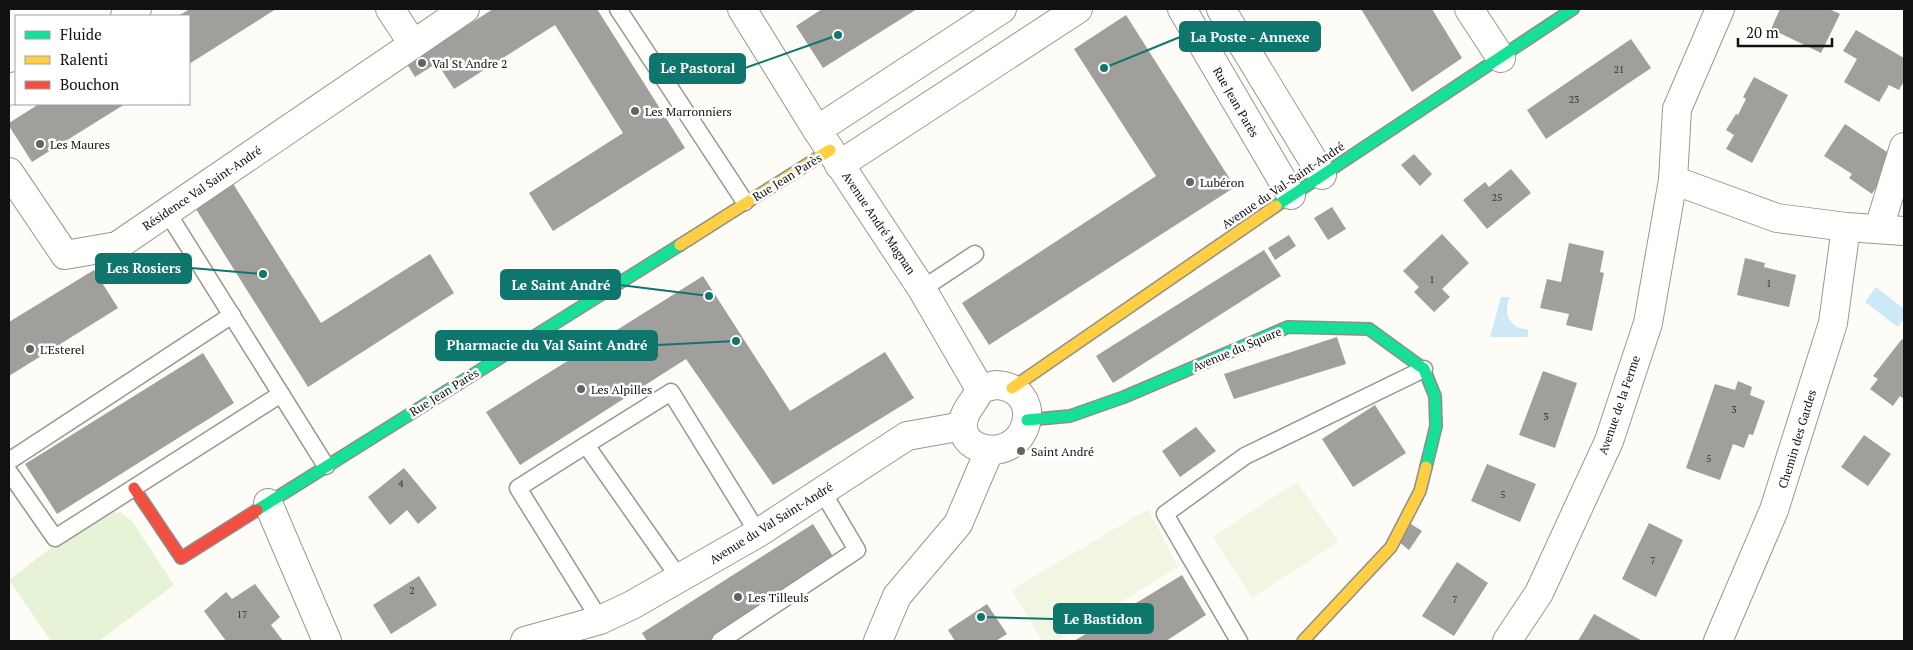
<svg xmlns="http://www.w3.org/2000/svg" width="1913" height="650" font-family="'PT Serif',serif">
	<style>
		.green { fill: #e7f3d7 }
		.pitch { fill: #f0f6e1 }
		.water { fill: #cde8f7 }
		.building { fill: #a19f9c }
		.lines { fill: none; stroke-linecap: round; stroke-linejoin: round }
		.lane-casing { stroke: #979795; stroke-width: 19 }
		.street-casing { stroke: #979795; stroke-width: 30 }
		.fast-casing { stroke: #8e8d8b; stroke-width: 14 }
		.slow-casing { stroke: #8e8d8b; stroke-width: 14 }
		.jam-casing { stroke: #8e8d8b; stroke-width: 14 }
		.lane { stroke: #fffffe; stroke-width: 16 }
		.street { stroke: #fffffe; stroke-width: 28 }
		.fast { stroke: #16e098; stroke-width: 11 }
		.slow { stroke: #ffcf43; stroke-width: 11 }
		.jam { stroke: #f24e42; stroke-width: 11 }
		.poi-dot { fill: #646362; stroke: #fff; stroke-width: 2 }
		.labels { text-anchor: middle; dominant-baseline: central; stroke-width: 5; stroke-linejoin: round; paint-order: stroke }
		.number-label { font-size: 10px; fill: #353434 }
		.poi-label { font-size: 12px; fill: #111; stroke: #fff; text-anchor: start }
		.street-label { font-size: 12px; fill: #111; stroke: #fff }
		.leader { fill: none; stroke: #0f766e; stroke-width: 2 }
		.callout-dot { fill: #0f766e; stroke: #fff; stroke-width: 2 }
		.callout { fill: #0f766e; stroke: #0f766e; stroke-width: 2 }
		.callout-label { font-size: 14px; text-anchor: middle; font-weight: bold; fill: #fff }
	</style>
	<rect width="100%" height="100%" fill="#fdfcf7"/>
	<path class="green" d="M120 512 132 521 174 585 99 641H51L9 580 65 537 100 513Z"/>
	<g class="pitch">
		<path d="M1297 482 1338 542 1252 598 1213 537Z"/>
		<path d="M1148 509 1178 567 1057 641H1042L1012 590Z"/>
	</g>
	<g class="water">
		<path d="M1876 287 1904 309V319L1898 327 1865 302Z"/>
		<path d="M1501 297H1510C1502 312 1510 330 1528 329V337H1490Z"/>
	</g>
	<g class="building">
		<path d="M190 9H276L189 64V16H178Z"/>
		<path d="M493 9H597L685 148 553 231 529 193 623 133 555 25 454 89 437 63 415 77 407 64Z"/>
		<path d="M822 9H917L823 68 796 26Z"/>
		<path d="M1361 9H1432L1462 58 1412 92Z"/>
		<path d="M1780 9H1829L1840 14 1821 53 1771 29Z"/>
		<path d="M1126 15 1235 187 989 345 962 303 1156 176 1074 49Z"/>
		<path d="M1856 30 1904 58V81L1899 90 1889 85 1879 102 1844 82 1857 59 1843 51Z"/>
		<path d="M1631 39 1651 68 1546 139 1527 110Z"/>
		<path d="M1754 77 1788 95 1752 163 1726 149 1734 135 1726 130 1736 114 1738 115 1746 99 1743 97Z"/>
		<path d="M39 104H125L32 162 9 126V123Z"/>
		<path d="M1845 124 1893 156 1890 165 1872 194 1849 178 1852 174 1824 156Z"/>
		<path d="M1414 154 1432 174 1420 186 1401 165Z"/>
		<path d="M1511 169 1531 193 1487 229 1463 200 1485 182 1489 187Z"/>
		<path d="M232 182 321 323 430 254 454 293 308 387 194 206Z"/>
		<path d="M1332 207 1346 229 1328 240 1314 218Z"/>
		<path d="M1442 234 1469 263 1442 289 1450 297 1434 312 1414 292 1419 287 1403 271Z"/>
		<path d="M1289 235 1296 246 1275 260 1268 248Z"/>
		<path d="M1569 243 1604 251 1600 272 1604 273 1592 331 1566 325 1569 314 1540 308 1547 279 1561 282Z"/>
		<path d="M1264 250 1281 276 1113 383 1096 356Z"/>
		<path d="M1745 258 1765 263 1764 267 1796 275 1789 307 1737 295Z"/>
		<path d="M94 270 118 308 9 376V322Z"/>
		<path d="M703 276 790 411 885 352 914 398 773 485 686 359 520 465 486 412Z"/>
		<path d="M1337 337 1346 364 1234 399 1224 374Z"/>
		<path d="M1902 339 1904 341V399L1900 396 1893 406 1870 389 1878 379 1873 376Z"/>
		<path d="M203 353 234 403 57 514 25 464Z"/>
		<path d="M1543 371 1577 383 1555 448 1519 435Z"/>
		<path d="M1738 381 1752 387 1750 395 1765 401 1753 435 1749 434 1744 448 1733 444 1720 480 1686 468 1715 384 1735 390Z"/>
		<path d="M1375 405 1406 453 1353 487 1322 439Z"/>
		<path d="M1196 427 1216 451 1180 477 1162 451Z"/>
		<path d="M1864 435 1891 454 1868 486 1841 467Z"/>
		<path d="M1487 464 1536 484 1520 522 1471 501Z"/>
		<path d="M404 468 437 508 418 524 407 510 390 525 368 497Z"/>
		<path d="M1649 523 1683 540 1656 597 1622 579Z"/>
		<path d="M813 524 836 561 708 641H647L642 633Z"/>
		<path d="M1411 524 1422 531 1409 550 1399 542Z"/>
		<path d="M1457 562 1488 583 1454 636 1422 616Z"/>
		<path d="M1182 575 1206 615 1166 641H1074Z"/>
		<path d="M419 576 437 605 391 634 373 605Z"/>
		<path d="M255 584 280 617 271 625 283 641H226L204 611 226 592 232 599Z"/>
		<path d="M987 604 1007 634 996 641H955L948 630Z"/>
		<path d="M1594 614 1637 638 1643 641H1578Z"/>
	</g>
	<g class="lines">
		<defs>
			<g id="lane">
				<path d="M618 9 745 202"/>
				<path d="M167 212 326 466"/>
				<path d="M922 289 975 254"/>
				<path d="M586 445 671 392 758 533"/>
				<path d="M9 461 232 315"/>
				<path d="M9 472 55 538 281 394"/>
				<path d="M600 620 518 488 586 445 680 579"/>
				<path d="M720 641 857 550 822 491"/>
				<path d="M1239 641 1165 514 1245 456 1424 369"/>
			</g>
			<g id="street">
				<path d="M390 9 413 44"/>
				<path d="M742 9 817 130 922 289 980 389"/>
				<path d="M1182 9 1291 195"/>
				<path d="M1221 9 1322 175"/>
				<path d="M1469 9 1501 58"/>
				<path d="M1720 9 1677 109 1673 180 1777 218 1846 227 1904 231"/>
				<path d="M125 16 137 9"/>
				<path d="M9 91 16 86"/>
				<path d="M817 130 1002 9"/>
				<path d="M839 165 1078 9"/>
				<path d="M9 172 65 255 117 246 465 9"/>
				<path d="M1879 228 1904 147"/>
				<path d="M995 385C1049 387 1029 465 978 447 969 443 963 436 963 426 963 409 976 402 980 389Z"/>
				<path d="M268 503 327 641"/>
				<path d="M525 641 600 620 632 605 758 533 907 436 963 426"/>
				<path d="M878 641 897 596 958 524 987 456 992 450"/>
				<path d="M1507 641 1539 593 1609 441 1648 323 1673 180"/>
				<path d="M1718 641 1774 510 1833 323 1846 227"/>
			</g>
			<g id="fast">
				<path d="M1276 206 1573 9"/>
				<path d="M1027 420 1070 416 1124 397 1288 327 1369 329 1424 369 1435 396 1436 426 1426 467"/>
				<path d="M257 510 680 245"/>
			</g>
			<g id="slow">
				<path d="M680 245 830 150"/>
				<path d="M1012 388 1276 206"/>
				<path d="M1303 641 1391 547 1420 491 1426 467"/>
			</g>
			<path id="jam" d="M134 488 181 558 257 510"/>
		</defs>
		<use href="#lane" class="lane-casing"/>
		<use href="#street" class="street-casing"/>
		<use href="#fast" class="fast-casing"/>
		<use href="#slow" class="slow-casing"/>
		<use href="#jam" class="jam-casing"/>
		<use href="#lane" class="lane"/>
		<use href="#street" class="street"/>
		<use href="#fast" class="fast"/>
		<use href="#slow" class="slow"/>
		<use href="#jam" class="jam"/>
	</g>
	<g class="poi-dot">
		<circle cx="422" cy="63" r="5"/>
		<circle cx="635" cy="111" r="5"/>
		<circle cx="40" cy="144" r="5"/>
		<circle cx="1190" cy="182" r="5"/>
		<circle cx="30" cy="349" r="5"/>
		<circle cx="581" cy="389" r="5"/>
		<circle cx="1021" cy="451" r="5"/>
		<circle cx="738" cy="597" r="5"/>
	</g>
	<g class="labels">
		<g class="number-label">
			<text x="1619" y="69">21</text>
			<text x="1574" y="99">23</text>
			<text x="1497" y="197">25</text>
			<text x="1432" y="279">1</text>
			<text x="1769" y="283">1</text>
			<text x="1734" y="409">3</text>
			<text x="1546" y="416">3</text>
			<text x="1709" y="458">5</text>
			<text x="401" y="483">4</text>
			<text x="1503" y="494">5</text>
			<text x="1653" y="560">7</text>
			<text x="412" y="590">2</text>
			<text x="1455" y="599">7</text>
			<text x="242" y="614">17</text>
		</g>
		<g class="poi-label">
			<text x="432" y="63">Val St Andre 2</text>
			<text x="645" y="111">Les Marronniers</text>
			<text x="50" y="144">Les Maures</text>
			<text x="1200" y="182">Lubéron</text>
			<text x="40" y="349">L'Esterel</text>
			<text x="591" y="389">Les Alpilles</text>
			<text x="1031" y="451">Saint André</text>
			<text x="748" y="597">Les Tilleuls</text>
		</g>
		<g class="street-label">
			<text transform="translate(1236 102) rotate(60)">Rue Jean Parès</text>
			<text transform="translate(787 177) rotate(-32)">Rue Jean Parès</text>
			<text transform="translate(1283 185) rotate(-34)">Avenue du Val-Saint-André</text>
			<text transform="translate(202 188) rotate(-34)">Résidence Val Saint-André</text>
			<text transform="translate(879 223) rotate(56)">Avenue André Magnan</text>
			<text transform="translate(1237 349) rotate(-23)">Avenue du Square</text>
			<text transform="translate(444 392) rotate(-32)">Rue Jean Parès</text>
			<text transform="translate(1619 405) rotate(-71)">Avenue de la Ferme</text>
			<text transform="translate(1797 439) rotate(-73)">Chemin des Gardes</text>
			<text transform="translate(771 523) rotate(-32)">Avenue du Val Saint-André</text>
		</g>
	</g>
	<path class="leader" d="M1104 68L1180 37M838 35L745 68M263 274L191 268M709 296L620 285M736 341L657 345M981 617L1054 619"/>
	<g class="callout-dot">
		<circle cx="1104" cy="68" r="5"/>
		<circle cx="838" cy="35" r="5"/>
		<circle cx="263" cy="274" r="5"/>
		<circle cx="709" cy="296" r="5"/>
		<circle cx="736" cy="341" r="5"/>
		<circle cx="981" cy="617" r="5"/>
	</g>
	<g class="callout">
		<rect x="1180" y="22" width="140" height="29" rx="5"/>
		<rect x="650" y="54" width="95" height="29" rx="5"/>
		<rect x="96" y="254" width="95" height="29" rx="5"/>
		<rect x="501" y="270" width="119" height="29" rx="5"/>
		<rect x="436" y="331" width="221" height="29" rx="5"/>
		<rect x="1054" y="604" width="99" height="29" rx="5"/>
	</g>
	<g class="callout-label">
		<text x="1250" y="42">La Poste - Annexe</text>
		<text x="698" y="73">Le Pastoral</text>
		<text x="144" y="273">Les Rosiers</text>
		<text x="561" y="290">Le Saint André</text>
		<text x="547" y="350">Pharmacie du Val Saint André</text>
		<text x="1103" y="624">Le Bastidon</text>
	</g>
	<rect width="1913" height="650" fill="none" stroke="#111111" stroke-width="20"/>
	<rect x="15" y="15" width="175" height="90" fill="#ffffff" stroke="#a0a0a0"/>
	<rect x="25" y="31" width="25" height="8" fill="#16e098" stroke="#a0a0a0"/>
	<text x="60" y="40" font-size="15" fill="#111111">Fluide</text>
	<rect x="25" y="56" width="25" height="8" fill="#ffcf43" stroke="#a0a0a0"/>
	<text x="60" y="65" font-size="15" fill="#111111">Ralenti</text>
	<rect x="25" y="81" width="25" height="8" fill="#f24e42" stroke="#a0a0a0"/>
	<text x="60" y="90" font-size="15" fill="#111111">Bouchon</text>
	<path d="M1738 38v8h94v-8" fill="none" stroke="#111111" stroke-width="2.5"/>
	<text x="1746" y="38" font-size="15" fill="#111111" stroke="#ffffff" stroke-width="4" paint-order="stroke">20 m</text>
</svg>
